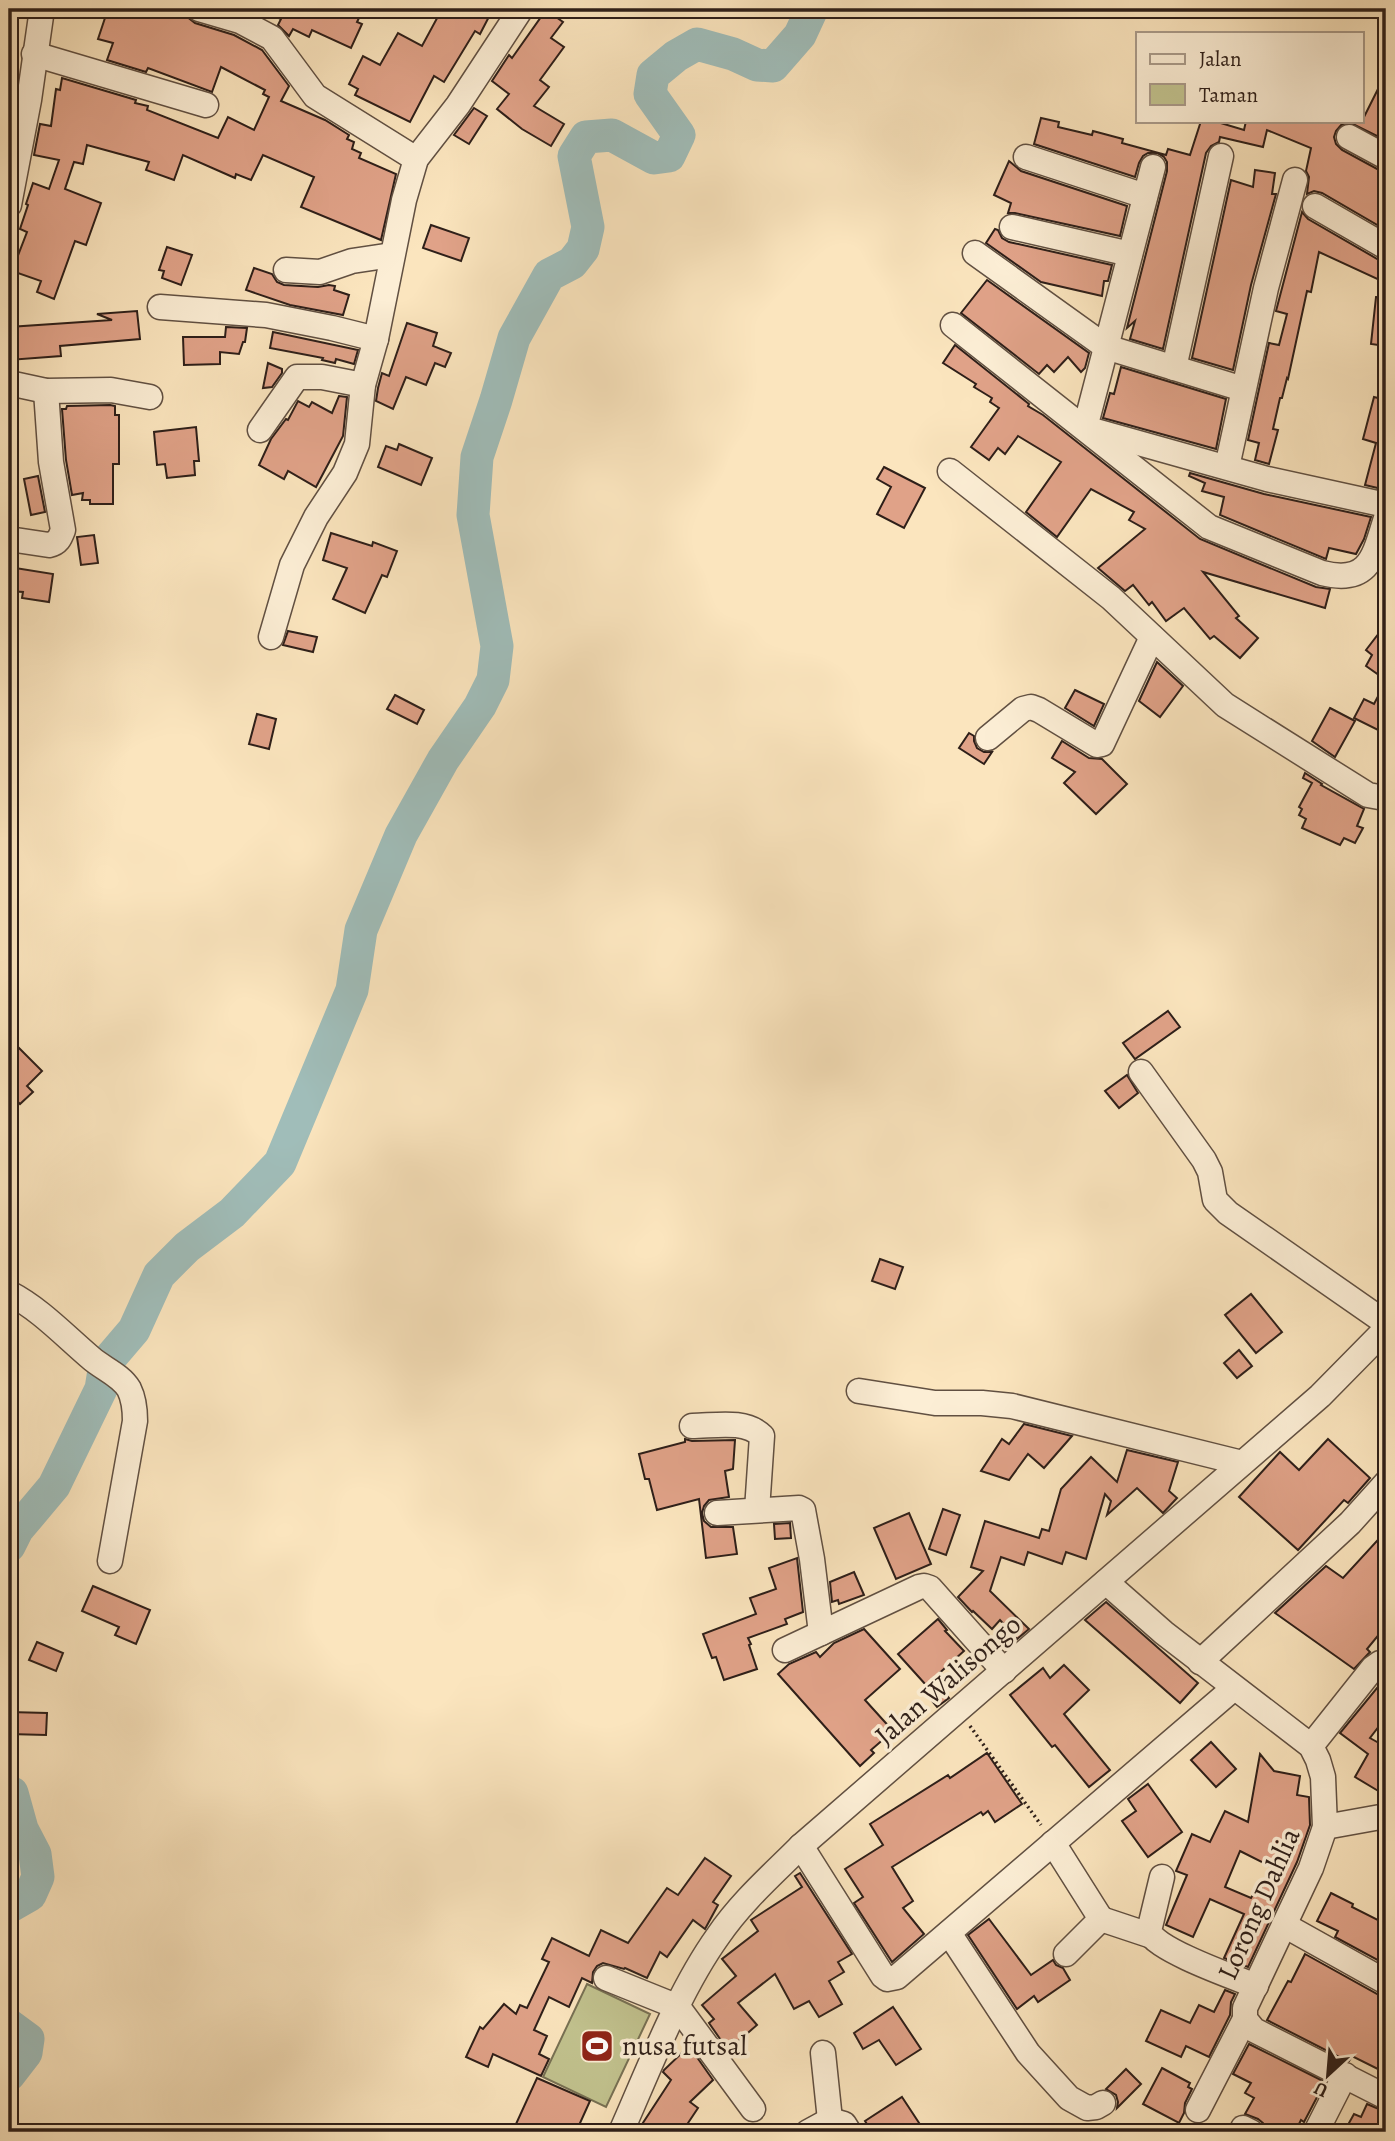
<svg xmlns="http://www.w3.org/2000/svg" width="1395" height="2141" font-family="Alegreya,serif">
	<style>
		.green { fill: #c2c38f; stroke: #787154; stroke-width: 2 }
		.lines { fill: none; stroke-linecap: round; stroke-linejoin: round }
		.river { stroke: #a0bdb9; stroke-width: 33 }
		.building { fill: #e0a288; stroke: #2e1f19; stroke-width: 2; fill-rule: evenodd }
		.minor-casing { stroke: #615042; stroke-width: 27 }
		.path { stroke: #2e1f19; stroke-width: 3.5; stroke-dasharray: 2 3.5; stroke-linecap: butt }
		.minor { stroke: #fceed5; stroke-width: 24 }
		.labels { text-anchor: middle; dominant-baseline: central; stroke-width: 7; stroke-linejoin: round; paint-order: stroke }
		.street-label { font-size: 28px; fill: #2e1f19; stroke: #fceed5 }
		.poi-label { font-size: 28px; fill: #2e1f19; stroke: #fceed5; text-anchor: start }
	</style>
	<rect width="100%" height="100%" fill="#fbe5be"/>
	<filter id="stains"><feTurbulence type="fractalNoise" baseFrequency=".00286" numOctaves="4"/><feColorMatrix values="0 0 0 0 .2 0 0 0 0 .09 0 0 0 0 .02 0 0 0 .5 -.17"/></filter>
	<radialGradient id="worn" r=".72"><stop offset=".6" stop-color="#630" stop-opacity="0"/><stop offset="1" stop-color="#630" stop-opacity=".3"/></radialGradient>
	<path class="green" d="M587 1984 650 2014 606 2107 543 2077Z"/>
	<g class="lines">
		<g class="river">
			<path d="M9 1546 17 1530 54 1486 101 1389 105 1364 134 1330 159 1275 187 1247 232 1213 280 1163 352 990 361 930 401 835 443 760 480 706 493 680 497 646 473 515 477 457 496 400 514 338 549 275 572 263 583 249 588 227 574 156 586 137 612 135 654 158 669 156 679 135 650 94 653 75 676 56 697 44 733 54 757 65 773 66 800 35 812 9"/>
			<path d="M9 1792 12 1793 22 1829 35 1854 38 1877 30 1895 9 1907"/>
			<path d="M9 2025 28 2039 26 2053 9 2075"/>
		</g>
	</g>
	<g class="building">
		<path d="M116 9H142L169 17 171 10 186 16 195 23 234 35 262 50 289 86 281 101 325 120 349 135 347 139 354 142 352 149 361 153 359 158 396 174 381 240 301 207 314 177 263 155 251 180 236 174 235 178 183 155 174 180 146 170 149 162 87 145 83 164 74 162 65 189 101 203 86 245 75 241 54 299 37 292 41 281 12 271 27 232 20 229 28 205 26 204 33 183 49 189 59 160 34 155 40 124 51 126 56 89 60 90 62 78 136 100 135 103 148 106 147 110 218 138 228 117 254 130 269 97 263 94 265 90 221 67 212 92 148 68 146 72 107 60 113 43 98 39 107 12 114 14Z"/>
		<path d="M259 9H339L359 18 357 22 362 24 351 48 312 30 309 37 293 29 289 36 278 25 281 19Z"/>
		<path d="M442 9H493L480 34 475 31 444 82 434 76 410 122 355 95 358 89 349 84 363 56 380 65 398 33 422 46Z"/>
		<path d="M546 10 563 22 551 38 564 47 540 80 549 87 534 106 564 124 551 146 522 129 497 109 509 94 492 81 509 55 512 58Z"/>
		<path d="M1386 73V133L1383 139 1349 122 1341 125 1336 131 1334 137 1336 144 1342 150 1379 170 1386 172V230L1322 193 1314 191 1307 194 1309 177 1306 171 1311 148 1267 130 1263 147 1220 137 1219 142 1211 146 1206 153 1163 349 1130 339 1135 321 1127 328 1167 171V162L1164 157 1157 153H1148L1143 156 1139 163 1135 177 1034 144 1041 118 1059 122 1058 127 1092 135 1093 131 1123 139 1122 143 1166 155 1168 149 1190 155 1201 121H1214L1244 130 1246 121H1362Z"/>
		<path d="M474 108 487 116 469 144 454 135Z"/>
		<path d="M1009 161 1021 171 1127 206 1120 236 1015 213H1008L1011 203 994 195Z"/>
		<path d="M1255 170 1275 173 1272 194H1276L1251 285 1233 370 1192 358 1231 180 1253 187Z"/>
		<path d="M1302 212 1308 219 1379 260 1386 262V283L1319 252 1311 292 1307 291 1288 379 1287 378 1282 398H1280L1273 429 1278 430 1269 464 1255 460 1259 443 1248 440 1269 343 1279 345 1287 314 1276 311Z"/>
		<path d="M431 225 469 238 461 261 423 248Z"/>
		<path d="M995 229 998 230 1002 238 1009 242 1112 265 1108 281H1104L1102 296 1041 282 986 243Z"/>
		<path d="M167 247 192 255 181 285 162 278 164 271 159 270Z"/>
		<path d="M254 268 272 274 277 282 284 285 318 287 329 285 335 286 334 290 349 295 343 315 290 305 246 290Z"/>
		<path d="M987 280 1089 353 1085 368 1081 372 1068 357 1054 372 1047 365 1039 374 961 313Z"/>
		<path d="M1376 297 1386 298V346L1371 344Z"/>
		<path d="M137 311 140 339 60 346 61 356 9 360V327L112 320 97 314Z"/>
		<path d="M407 323 437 333 433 346 451 353 445 367 435 363 426 385 406 377 393 409 376 401 378 388 382 373 389 376Z"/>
		<path d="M226 327 247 328 245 342H243L239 354 220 352V364L184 365 183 337H225Z"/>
		<path d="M273 332 358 350 354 364 336 359 335 363 322 360 323 358 270 348Z"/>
		<path d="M955 345 1029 404 1028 406 1043 415 1200 539 1316 587 1330 589 1325 608 1203 572 1239 616 1236 618 1258 638 1240 658 1214 636 1210 639 1184 608 1166 621 1152 602 1149 605 1133 585 1125 591 1098 568 1145 529 1129 520 1134 512 1091 489 1057 537 1026 512 1061 462 1018 436 1005 454 998 448 989 460 971 447 999 408 990 402 992 398 974 387 976 384 943 363Z"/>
		<path d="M268 363 282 369V373L272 387 263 388Z"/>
		<path d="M1121 367 1226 399 1216 449 1103 418 1110 393 1114 394Z"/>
		<path d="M339 396 347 397 343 436 316 487 288 471 284 479 259 465 271 439 286 419 288 420 298 401 309 407 312 402 332 413Z"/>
		<path d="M1374 397 1386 400V490L1365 485 1376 443 1363 439Z"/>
		<path d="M110 405 115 406V415H119V464H113V504H90V500H82L83 493 72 495 66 460 62 409H66L67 406Z"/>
		<path d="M196 427 199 461H194L195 475 167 478 165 464 157 465 154 432Z"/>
		<path d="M399 444 432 458 421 485 378 467 386 446 397 450Z"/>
		<path d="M884 467 925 488 904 528 877 514 891 487 877 479Z"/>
		<path d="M1190 473 1264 494 1371 517 1364 539 1356 554 1329 548 1326 559 1220 515 1224 497 1202 491 1205 483 1189 476Z"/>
		<path d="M38 476 45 512 31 515 24 479Z"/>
		<path d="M331 533 372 546 373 542 397 551 387 577 382 575 365 613 333 599 347 568 323 560Z"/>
		<path d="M94 535 98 563 81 565 77 537Z"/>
		<path d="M9 567 53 574 49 602 22 598 23 592 9 591Z"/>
		<path d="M1386 624V680L1366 666 1372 655 1366 650Z"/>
		<path d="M288 631 317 637 313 652 283 645Z"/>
		<path d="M1157 662 1183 686 1160 717 1139 701Z"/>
		<path d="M1386 681V734L1354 718 1364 699 1374 704Z"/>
		<path d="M1075 690 1104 704 1094 726 1065 708Z"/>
		<path d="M395 695 424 710 417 724 387 709Z"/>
		<path d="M1330 708 1355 721 1335 757 1312 741Z"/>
		<path d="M257 714 276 719 269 749 249 744Z"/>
		<path d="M969 733 974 736V741L977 748 984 752H992L984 764 959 748Z"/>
		<path d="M1062 741 1089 758 1102 759 1127 784 1096 814 1064 783 1075 772 1052 758Z"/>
		<path d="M1305 773 1322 784 1321 785 1364 809 1357 826 1363 828 1355 843 1344 838 1340 845 1302 828 1306 819 1299 815 1302 809 1299 807 1312 783 1303 778Z"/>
		<path d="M1168 1011 1180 1027 1135 1059 1123 1043Z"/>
		<path d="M9 1038 42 1071 27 1086 33 1092 20 1104 9 1093Z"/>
		<path d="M1127 1075 1138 1093 1119 1108 1105 1091Z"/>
		<path d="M880 1259 903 1267 895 1289 872 1281Z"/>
		<path d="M1251 1294 1282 1332 1256 1353 1225 1315Z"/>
		<path d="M1239 1350 1252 1366 1237 1378 1224 1363Z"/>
		<path d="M1024 1424 1072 1436 1044 1468 1028 1454 1009 1480 981 1471 1002 1439 1009 1444Z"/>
		<path d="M685 1439 692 1441 735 1440 733 1469 725 1471 729 1497 709 1500 704 1506 702 1513 704 1521 711 1527H733L737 1554 706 1558 699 1499 657 1510 649 1479H645L639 1454 685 1442Z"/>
		<path d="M1328 1439 1370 1478 1348 1503 1344 1500 1298 1550 1239 1497 1280 1452 1299 1470Z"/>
		<path d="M1127 1450 1178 1462 1169 1491 1177 1498 1163 1513 1137 1488 1107 1515 1111 1501 1105 1494 1086 1559 1066 1552 1062 1564 1028 1552 1024 1565 1001 1557 990 1591 1029 1629 1017 1639 1000 1620 992 1629 973 1611 972 1612 958 1597 983 1571 971 1567 985 1521 1039 1538 1042 1529 1049 1531 1061 1489 1091 1457 1117 1482Z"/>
		<path d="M943 1509 960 1515 946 1555 929 1549Z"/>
		<path d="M909 1513 931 1564 896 1579 874 1528Z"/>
		<path d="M790 1523 791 1538 775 1539 774 1524Z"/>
		<path d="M1386 1531V1626L1367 1649 1370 1652 1354 1669 1275 1613 1326 1566 1343 1578Z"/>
		<path d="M797 1558 803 1612 785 1619 787 1624 748 1638 751 1644 749 1645 757 1669 724 1680 716 1657 712 1658 703 1634 756 1614 750 1598 776 1589 769 1568Z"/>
		<path d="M854 1572 864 1595 839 1604 838 1600 832 1602 830 1582Z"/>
		<path d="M93 1586 150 1610 136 1644 115 1635 119 1627 82 1611Z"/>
		<path d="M1106 1602 1198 1683 1180 1703 1085 1620Z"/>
		<path d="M938 1619 947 1630 945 1631 964 1651 926 1685 898 1654Z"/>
		<path d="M864 1629 900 1669 865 1700 893 1731 871 1750 874 1753 860 1766 778 1674 789 1664 816 1652 820 1657 834 1643Z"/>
		<path d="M37 1642 63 1653 56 1671 29 1660Z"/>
		<path d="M1064 1665 1089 1690 1064 1714 1110 1770 1089 1787 1055 1745 1052 1747 1010 1695 1043 1668 1050 1678Z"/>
		<path d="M1386 1677V1717L1370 1738 1386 1747V1782L1380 1792 1355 1777 1368 1754 1340 1733Z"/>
		<path d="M934 1679 949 1698 937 1707 922 1689Z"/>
		<path d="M9 1712 47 1713 46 1735 9 1734Z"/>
		<path d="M1211 1742 1236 1769 1216 1787 1191 1760Z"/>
		<path d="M987 1753 1022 1804 995 1822 988 1811 983 1815 981 1812 892 1867 913 1901 903 1908 924 1934 892 1962 854 1903 863 1897 845 1869 883 1845 870 1824 948 1775 950 1778Z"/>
		<path d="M1260 1754 1274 1771 1300 1776 1297 1795 1309 1797 1310 1825 1297 1862 1248 1967 1224 1958 1244 1914 1210 1899 1193 1937 1166 1925 1187 1875 1176 1871 1192 1834 1210 1842 1225 1811 1248 1822ZM1240 1851 1272 1867 1259 1893 1255 1891 1251 1898 1225 1887Z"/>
		<path d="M1148 1784 1182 1832 1148 1857 1122 1821 1136 1811 1128 1799Z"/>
		<path d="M705 1858 731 1876 713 1902 718 1905 705 1929 693 1920 667 1957 660 1952 647 1978 625 1968 624 1969 603 1963 597 1966 593 1972 592 1983 582 1978 569 2007 549 1997 534 2030 547 2036 539 2054 549 2059 541 2076 493 2054 488 2067 466 2057 480 2027 483 2029 504 2004 516 2014 520 2005 527 2008 549 1962 542 1959 552 1938 589 1956 601 1930 628 1943 667 1888 678 1895Z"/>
		<path d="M800 1873 852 1954 838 1962 844 1972 829 1981 842 2004 819 2017 809 2001 794 2009 775 1974 738 2003 757 2025 735 2044 732 2040 725 2046 709 2023 714 2019 702 2005 736 1976 722 1959 758 1931 751 1920 802 1887 795 1876Z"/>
		<path d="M1331 1893 1353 1904 1352 1907 1386 1924V1957L1383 1963 1335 1937 1338 1931 1317 1921Z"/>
		<path d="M989 1919 1031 1975 1053 1960 1056 1965 1063 1968 1070 1980 1038 2002 1034 1996 1017 2009 968 1935Z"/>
		<path d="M1305 1954 1379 1995 1386 1997V2080L1381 2078 1384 2072 1352 2056 1349 2061H1347L1267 2020 1288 1981 1291 1982Z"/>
		<path d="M1225 1990 1235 1994 1231 2002 1230 2015 1209 2057 1186 2046 1181 2057 1146 2041 1161 2010 1190 2023 1199 2005 1214 2012Z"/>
		<path d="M893 2007 921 2049 896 2065 879 2040 863 2049 854 2033Z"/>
		<path d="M1249 2044 1325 2082 1304 2122 1301 2120 1295 2132H1266L1263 2123 1258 2119 1245 2114 1254 2098 1245 2093 1251 2083 1233 2074Z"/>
		<path d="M689 2046 713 2080 690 2102 698 2108 682 2132H637L671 2080 663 2072 664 2070Z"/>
		<path d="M1162 2068 1190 2083 1188 2087 1192 2089 1185 2103 1184 2113 1179 2123 1143 2104Z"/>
		<path d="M1126 2069 1141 2084 1117 2108 1118 2102 1116 2095 1106 2089Z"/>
		<path d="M537 2078 590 2101 576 2132H534L516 2124Z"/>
		<path d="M902 2097 925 2132H872L865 2121Z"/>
		<path d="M1367 2104 1386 2112V2127L1379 2124 1378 2126 1386 2132H1344L1354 2114 1361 2117Z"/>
	</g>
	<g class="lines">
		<defs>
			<g id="minor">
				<path d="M199 9 240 21 272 38 315 96 416 159"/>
				<path d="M34 54 206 105"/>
				<path d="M1349 137 1386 157"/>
				<path d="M1026 157 1145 196"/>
				<path d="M1153 167 1085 428 1267 479 1386 505"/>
				<path d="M9 205 29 100 42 9"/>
				<path d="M1315 206 1386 247"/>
				<path d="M1012 227 1130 254"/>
				<path d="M975 253 1106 347 1243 389"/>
				<path d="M286 270 320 272 352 261 392 255"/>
				<path d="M160 307 266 315 332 328 376 339"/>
				<path d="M953 325 1209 527 1322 573C1370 585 1374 556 1386 518"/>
				<path d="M1174 368 1221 156"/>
				<path d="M9 383 46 391 111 390 150 397"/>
				<path d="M260 430 297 377H322L363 385"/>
				<path d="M1227 467 1266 288 1295 180"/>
				<path d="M950 471 1111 598 1225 705 1368 795 1379 797 1386 795"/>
				<path d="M9 539 49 545C58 543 60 538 63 530L51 462 46 391"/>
				<path d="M271 637 292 565 316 517 345 473 357 444 363 385 376 339 404 200 416 159 458 105 521 9"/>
				<path d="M988 738 1023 709 1031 707 1039 710 1097 745 1102 744 1152 637"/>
				<path d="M1141 1072 1204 1160 1210 1172 1215 1200 1228 1213 1386 1323"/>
				<path d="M9 1293C40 1309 64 1335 91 1358 102 1368 121 1375 129 1389 134 1399 135 1410 135 1421L110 1561"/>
				<path d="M859 1391 935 1403H982L1012 1406 1242 1463"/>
				<path d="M692 1426C714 1426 745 1419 762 1436L757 1510"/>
				<path d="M717 1513 799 1508 803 1510 812 1559 821 1633"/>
				<path d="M1106 1582 1164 1633 1311 1746 1318 1760 1323 1777 1325 1827 1311 1868 1245 2008V2019L1254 2030 1386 2097"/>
				<path d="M785 1650 919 1587 924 1586 930 1588 1004 1671"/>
				<path d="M1200 1662 1350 1523 1386 1483"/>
				<path d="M1311 1746 1373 1668 1380 1663 1386 1662"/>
				<path d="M1325 1827 1386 1816"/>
				<path d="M1053 1843 1101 1919 1066 1954"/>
				<path d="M801 1846 883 1976 887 1979 897 1977 1234 1688"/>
				<path d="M1162 1877 1149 1931C1153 1949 1236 1978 1256 1986"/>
				<path d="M1101 1919 1149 1935"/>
				<path d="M1284 1925 1386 1982"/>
				<path d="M949 1933 1028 2053 1069 2098 1087 2108 1096 2107 1103 2103"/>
				<path d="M606 1978 678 2007 753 2109"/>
				<path d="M823 2053 830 2120"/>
				<path d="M1198 2110 1245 2019"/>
				<path d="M1243 2128 1251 2132"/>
				<path d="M621 2132C649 2069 678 1992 718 1936 741 1902 772 1875 801 1846L1320 1396 1386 1329"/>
				<path d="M808 2132 830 2120 844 2124 849 2132"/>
				<path d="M1316 2132 1345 2075"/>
			</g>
		</defs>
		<use href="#minor" class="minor-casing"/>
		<path class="path" d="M970 1726 1041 1825"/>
		<use href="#minor" class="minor"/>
	</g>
	<defs>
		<symbol id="stadium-square" viewBox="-11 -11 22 22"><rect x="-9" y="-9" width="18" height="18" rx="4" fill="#8f2418" stroke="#fceed5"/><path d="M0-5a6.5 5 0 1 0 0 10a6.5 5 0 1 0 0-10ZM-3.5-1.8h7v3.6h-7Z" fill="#fff"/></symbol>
	</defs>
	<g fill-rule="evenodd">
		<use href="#stadium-square" x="578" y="2027" width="38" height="38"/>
	</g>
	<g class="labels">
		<g class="street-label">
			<text transform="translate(948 1680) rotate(-41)">Jalan Walisongo</text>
			<text transform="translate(1259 1904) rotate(-66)">Lorong Dahlia</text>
		</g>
		<g class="poi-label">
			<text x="622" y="2046">nusa futsal</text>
		</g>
	</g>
	<rect width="1395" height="2141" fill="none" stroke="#fbe5be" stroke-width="35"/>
	<rect x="10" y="10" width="1374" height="2120" fill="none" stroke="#2e1f19" stroke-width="3.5"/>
	<rect x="18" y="18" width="1360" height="2106" fill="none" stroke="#2e1f19" stroke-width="2"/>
	<rect x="1136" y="32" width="228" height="91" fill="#fceed5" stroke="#aa9b8a" stroke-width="2"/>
	<rect x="1150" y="54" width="35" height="10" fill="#fceed5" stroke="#aa9b8a" stroke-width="2"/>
	<text x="1199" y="66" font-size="21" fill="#2e1f19">Jalan</text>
	<rect x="1150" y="84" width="35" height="21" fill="#c2c38f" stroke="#aa9b8a" stroke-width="2"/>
	<text x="1199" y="102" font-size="21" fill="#2e1f19">Taman</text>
	<g transform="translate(1328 2075) rotate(206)" stroke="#fceed5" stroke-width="5" paint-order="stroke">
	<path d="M0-5L12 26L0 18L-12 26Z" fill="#2e1f19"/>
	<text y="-10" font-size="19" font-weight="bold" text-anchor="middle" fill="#2e1f19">U</text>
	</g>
	<rect width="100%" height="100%" filter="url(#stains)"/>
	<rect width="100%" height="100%" fill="url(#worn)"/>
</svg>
